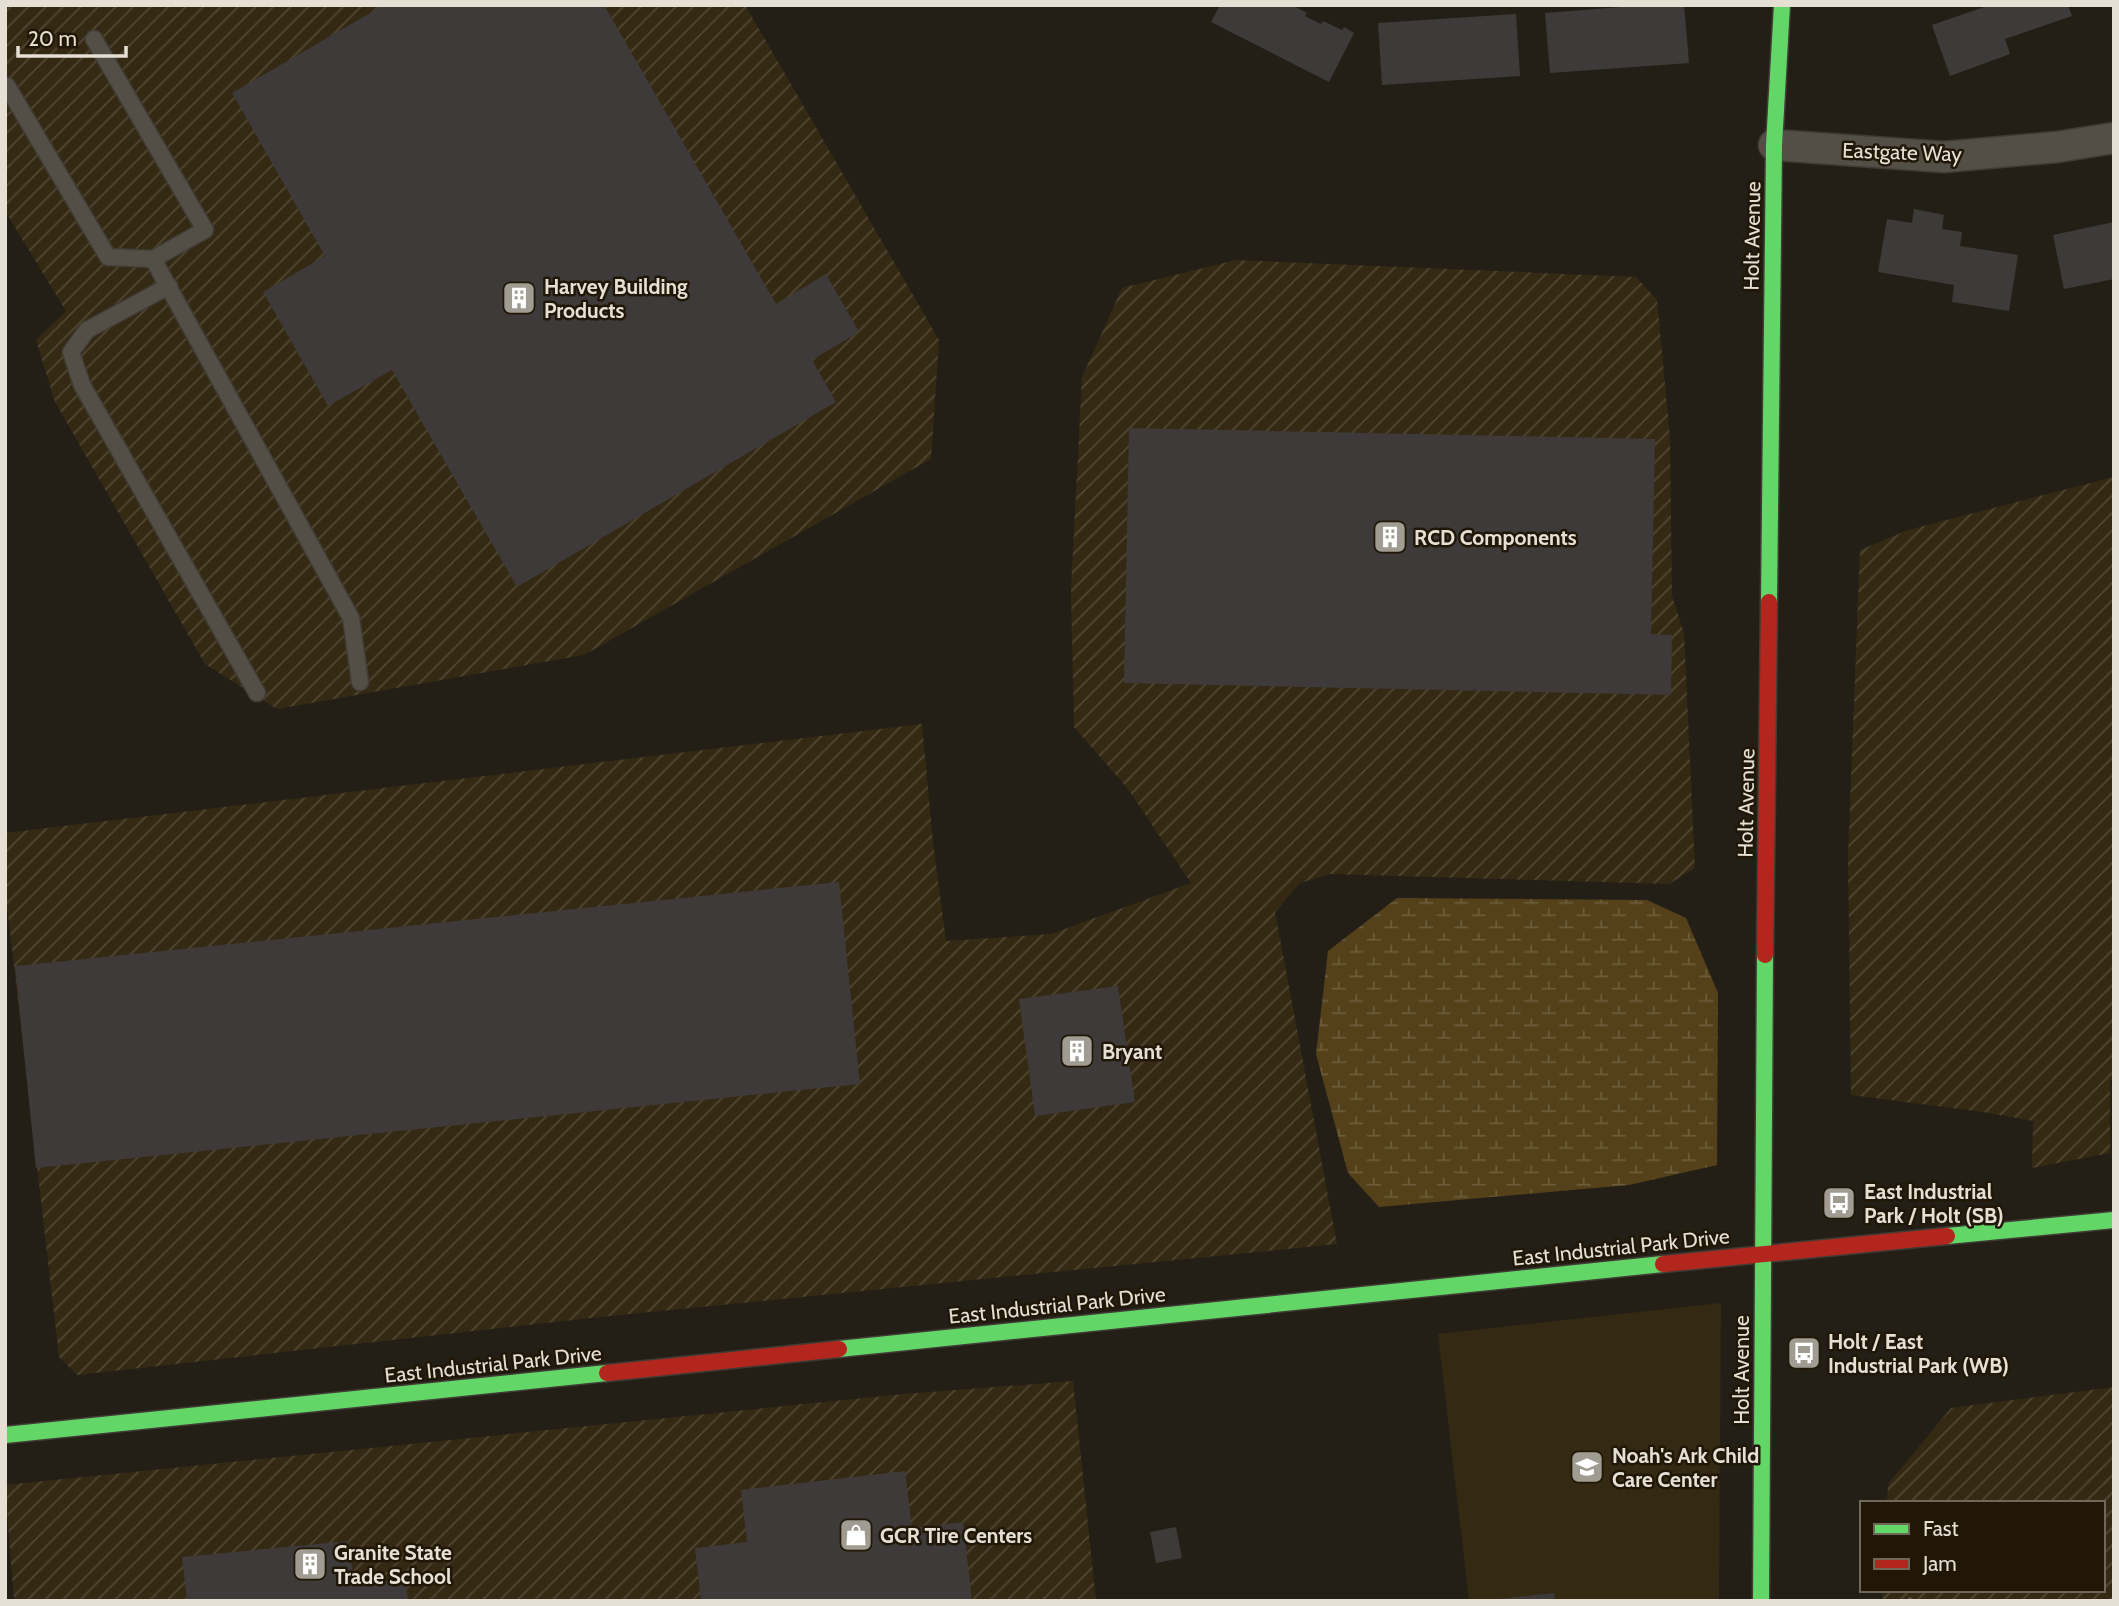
<svg xmlns="http://www.w3.org/2000/svg" width="2119" height="1606" font-family="Cabin,sans-serif">
	<style>
		.built { fill: #342913 }
		.industrial { fill: url(#industrial-furrows) }
		.wetland { fill: url(#wetland-marsh) }
		.building { fill: #3e3a39 }
		.lines { fill: none; stroke-linecap: round; stroke-linejoin: round }
		.lane-casing { stroke: #403c35; stroke-width: 19 }
		.street-casing { stroke: #403c35; stroke-width: 33 }
		.fast-casing { stroke: #403c35; stroke-width: 19 }
		.jam-casing { stroke: #403c35; stroke-width: 19 }
		.path { stroke: #58544d; stroke-width: 4.5; stroke-dasharray: 3.5 5; stroke-linecap: butt }
		.lane { stroke: #534f47; stroke-width: 16 }
		.street { stroke: #534f47; stroke-width: 30 }
		.fast { stroke: #63d668; stroke-width: 16 }
		.jam { stroke: #b3261e; stroke-width: 16 }
		.labels { text-anchor: middle; dominant-baseline: central; stroke-width: 5; stroke-linejoin: round; paint-order: stroke }
		.street-label { font-size: 21px; fill: #e5dfd4; stroke: #201707 }
		.poi-label { font-size: 21px; font-weight: bold; fill: #e5dfd4; stroke: #201707; text-anchor: start }
	</style>
	<defs>
		<pattern id="industrial-furrows" width="10" height="10" patternUnits="userSpaceOnUse" patternTransform="scale(1.75)"><rect width="10" height="10" fill="#342913"/><path d="M-1 1l2-2M0 10L10 0M9 11l2-2" fill="none" stroke="#514834"/></pattern>
		<pattern id="wetland-marsh" width="20" height="14" patternUnits="userSpaceOnUse" patternTransform="scale(1.75)"><rect width="20" height="14" fill="#54411a"/><path d="M1 5h8M5 5V1M11 12h8M15 12V8" fill="none" stroke="#6c5c3a"/></pattern>
	</defs>
	<rect width="100%" height="100%" fill="#241f16"/>
	<path class="built" d="M1721 1303 1719 1601H1469L1438 1334Z"/>
	<g class="industrial">
		<path d="M5 5H745L939 340 931 459 584 655 277 709 205 664 55 402 36 340 66 311 5 211Z"/>
		<path d="M1236 260 1636 277 1657 300 1670 438 1672 596 1684 633 1695 868 1669 884 1330 874 1300 883 1275 912 1337 1244 600 1317 77 1375 59 1357 5 888V833L922 724 933 842 946 941 1051 934 1191 883 1128 789 1074 727 1071 589 1082 377 1122 288Z"/>
		<path d="M2114 477V1079L2110 1080V1153L2032 1168 2033 1121 1983 1112 1851 1095 1848 856 1860 550 1908 530Z"/>
		<path d="M1073 1381 1096 1601H14L5 1485 904 1394Z"/>
		<path d="M2114 1387V1601H1882V1590H2103V1503H1887L1888 1484 1951 1408Z"/>
	</g>
	<path class="wetland" d="M1397 898 1647 900 1686 918 1718 993 1717 1165 1629 1185 1379 1207 1348 1173 1316 1054 1328 951Z"/>
	<g class="building">
		<path d="M384 5H604L776 304 826 274 859 332 812 360 836 402 517 587 392 370 328 406 263 292 325 256 232 93Z"/>
		<path d="M1220 5H1292L1307 13 1305 16 1321 24 1323 21 1342 30 1344 27 1354 33 1329 82 1211 22Z"/>
		<path d="M1647 5H1684L1689 63 1550 73 1545 13Z"/>
		<path d="M1990 5H2068L2072 16 2005 39 2010 54 1950 76 1932 25Z"/>
		<path d="M1516 14 1520 76 1382 85 1378 23Z"/>
		<path d="M1914 209 1944 215 1942 229 1962 232 1960 246 2018 255 2009 311 1952 302 1954 285 1878 272 1887 219 1912 223Z"/>
		<path d="M2114 222V279L2064 289 2053 235Z"/>
		<path d="M1129 428 1655 439 1651 634 1672 635 1671 695 1124 683Z"/>
		<path d="M839 882 860 1084 36 1168 15 966Z"/>
		<path d="M1118 986 1135 1102 1035 1116 1019 999Z"/>
		<path d="M905 1471 912 1528 963 1522 972 1601H701L695 1548 747 1542 741 1490Z"/>
		<path d="M1176 1527 1182 1558 1156 1563 1150 1532Z"/>
		<path d="M349 1541 354 1584 406 1579 408 1601H187L182 1557Z"/>
		<path d="M1554 1593 1555 1601H1497V1599Z"/>
	</g>
	<g class="lines">
		<defs>
			<g id="lane">
				<path d="M94 39 205 230 153 259 351 618 360 682"/>
				<path d="M7 86 108 257 153 259"/>
				<path d="M169 286 87 330 71 352 82 385 257 693"/>
			</g>
			<path id="street" d="M1774 145 1944 157 2057 147 2114 138"/>
			<g id="fast">
				<path d="M1769 602 1774 145 1782 5"/>
				<path d="M1947 1236 2114 1220"/>
				<path d="M839 1349 1663 1264"/>
				<path d="M5 1435 607 1373"/>
				<path d="M1761 1601 1765 955"/>
			</g>
			<g id="jam">
				<path d="M1765 955 1769 602"/>
				<path d="M1663 1264 1947 1236"/>
				<path d="M607 1373 839 1349"/>
			</g>
		</defs>
		<use href="#lane" class="lane-casing"/>
		<use href="#street" class="street-casing"/>
		<use href="#fast" class="fast-casing"/>
		<use href="#jam" class="jam-casing"/>
		<path class="path" d="M1910 1601 1911 1590"/>
		<use href="#lane" class="lane"/>
		<use href="#street" class="street"/>
		<use href="#fast" class="fast"/>
		<use href="#jam" class="jam"/>
	</g>
	<defs>
		<symbol id="building-square" viewBox="-11 -11 22 22"><rect x="-9" y="-9" width="18" height="18" rx="4" fill="#a19c92" stroke="#201707"/><path d="M-4-6H4V6H1V3H-1V6H-4ZM-2.5-4.3h1.7v1.8h-1.7ZM.8-4.3h1.7v1.8H.8ZM-2.5-1h1.7V.8h-1.7ZM.8-1h1.7V.8H.8Z" fill="#fff"/></symbol>
		<symbol id="bus-square" viewBox="-11 -11 22 22"><rect x="-9" y="-9" width="18" height="18" rx="4" fill="#a19c92" stroke="#201707"/><path d="M-5-6H5V4H4V6H2V4H-2V6H-4V4H-5ZM-3.5-4V0h7V-4ZM-3.5 1.2v1.5H-2V1.2ZM2 1.2v1.5H3.5V1.2Z" fill="#fff"/></symbol>
		<symbol id="school-square" viewBox="-11 -11 22 22"><rect x="-9" y="-9" width="18" height="18" rx="4" fill="#a19c92" stroke="#201707"/><path d="M0-5L7-2L0 1L-7-2ZM-4 1L0 2.5L4 1V4Q0 6-4 4Z" fill="#fff"/></symbol>
		<symbol id="shop-square" viewBox="-11 -11 22 22"><rect x="-9" y="-9" width="18" height="18" rx="4" fill="#a19c92" stroke="#201707"/><path d="M-5-2.5h2.3a2.7 3.5 0 0 1 5.4 0H5L5.5 6h-11ZM-1.5-2.5h3a1.5 2.3 0 0 0-3 0Z" fill="#fff"/></symbol>
	</defs>
	<g fill-rule="evenodd">
		<use href="#building-square" x="500" y="279" width="38" height="38"/>
		<use href="#building-square" x="1371" y="518" width="38" height="38"/>
		<use href="#building-square" x="1058" y="1032" width="38" height="38"/>
		<use href="#bus-square" x="1820" y="1184" width="38" height="38"/>
		<use href="#bus-square" x="1785" y="1334" width="38" height="38"/>
		<use href="#school-square" x="1568" y="1448" width="38" height="38"/>
		<use href="#shop-square" x="837" y="1516" width="38" height="38"/>
		<use href="#building-square" x="291" y="1545" width="38" height="38"/>
	</g>
	<g class="labels">
		<g class="street-label">
			<text transform="translate(1902 152) rotate(2)">Eastgate Way</text>
			<text transform="translate(1752 236) rotate(-89)">Holt Avenue</text>
			<text transform="translate(1746 803) rotate(-89)">Holt Avenue</text>
			<text transform="translate(1621 1247) rotate(-6)">East Industrial Park Drive</text>
			<text transform="translate(1057 1305) rotate(-6)">East Industrial Park Drive</text>
			<text transform="translate(493 1364) rotate(-6)">East Industrial Park Drive</text>
			<text transform="translate(1741 1370) rotate(-90)">Holt Avenue</text>
		</g>
		<g class="poi-label">
			<text x="544" y="286">Harvey Building<tspan x="544" dy="24">Products</tspan></text>
			<text x="1414" y="537">RCD Components</text>
			<text x="1102" y="1051">Bryant</text>
			<text x="1864" y="1191">East Industrial<tspan x="1864" dy="24">Park / Holt (SB)</tspan></text>
			<text x="1828" y="1341">Holt / East<tspan x="1828" dy="24">Industrial Park (WB)</tspan></text>
			<text x="1612" y="1455">Noah's Ark Child<tspan x="1612" dy="24">Care Center</tspan></text>
			<text x="880" y="1535">GCR Tire Centers</text>
			<text x="334" y="1552">Granite State<tspan x="334" dy="24">Trade School</tspan></text>
		</g>
	</g>
	<rect width="2119" height="1606" fill="none" stroke="#e5dfd4" stroke-width="14"/>
	<rect x="1860" y="1501" width="245" height="91" fill="#201707" stroke="#6f6759" stroke-width="2"/>
	<rect x="1874" y="1524" width="35" height="10" fill="#63d668" stroke="#6f6759" stroke-width="2"/>
	<text x="1923" y="1536" font-size="21" fill="#e5dfd4">Fast</text>
	<rect x="1874" y="1559" width="35" height="10" fill="#b3261e" stroke="#6f6759" stroke-width="2"/>
	<text x="1923" y="1571" font-size="21" fill="#e5dfd4">Jam</text>
	<path d="M18 46v10h108v-10" fill="none" stroke="#e5dfd4" stroke-width="3.5"/>
	<text x="28" y="46" font-size="21" fill="#e5dfd4" stroke="#201707" stroke-width="5" paint-order="stroke">20 m</text>
</svg>
